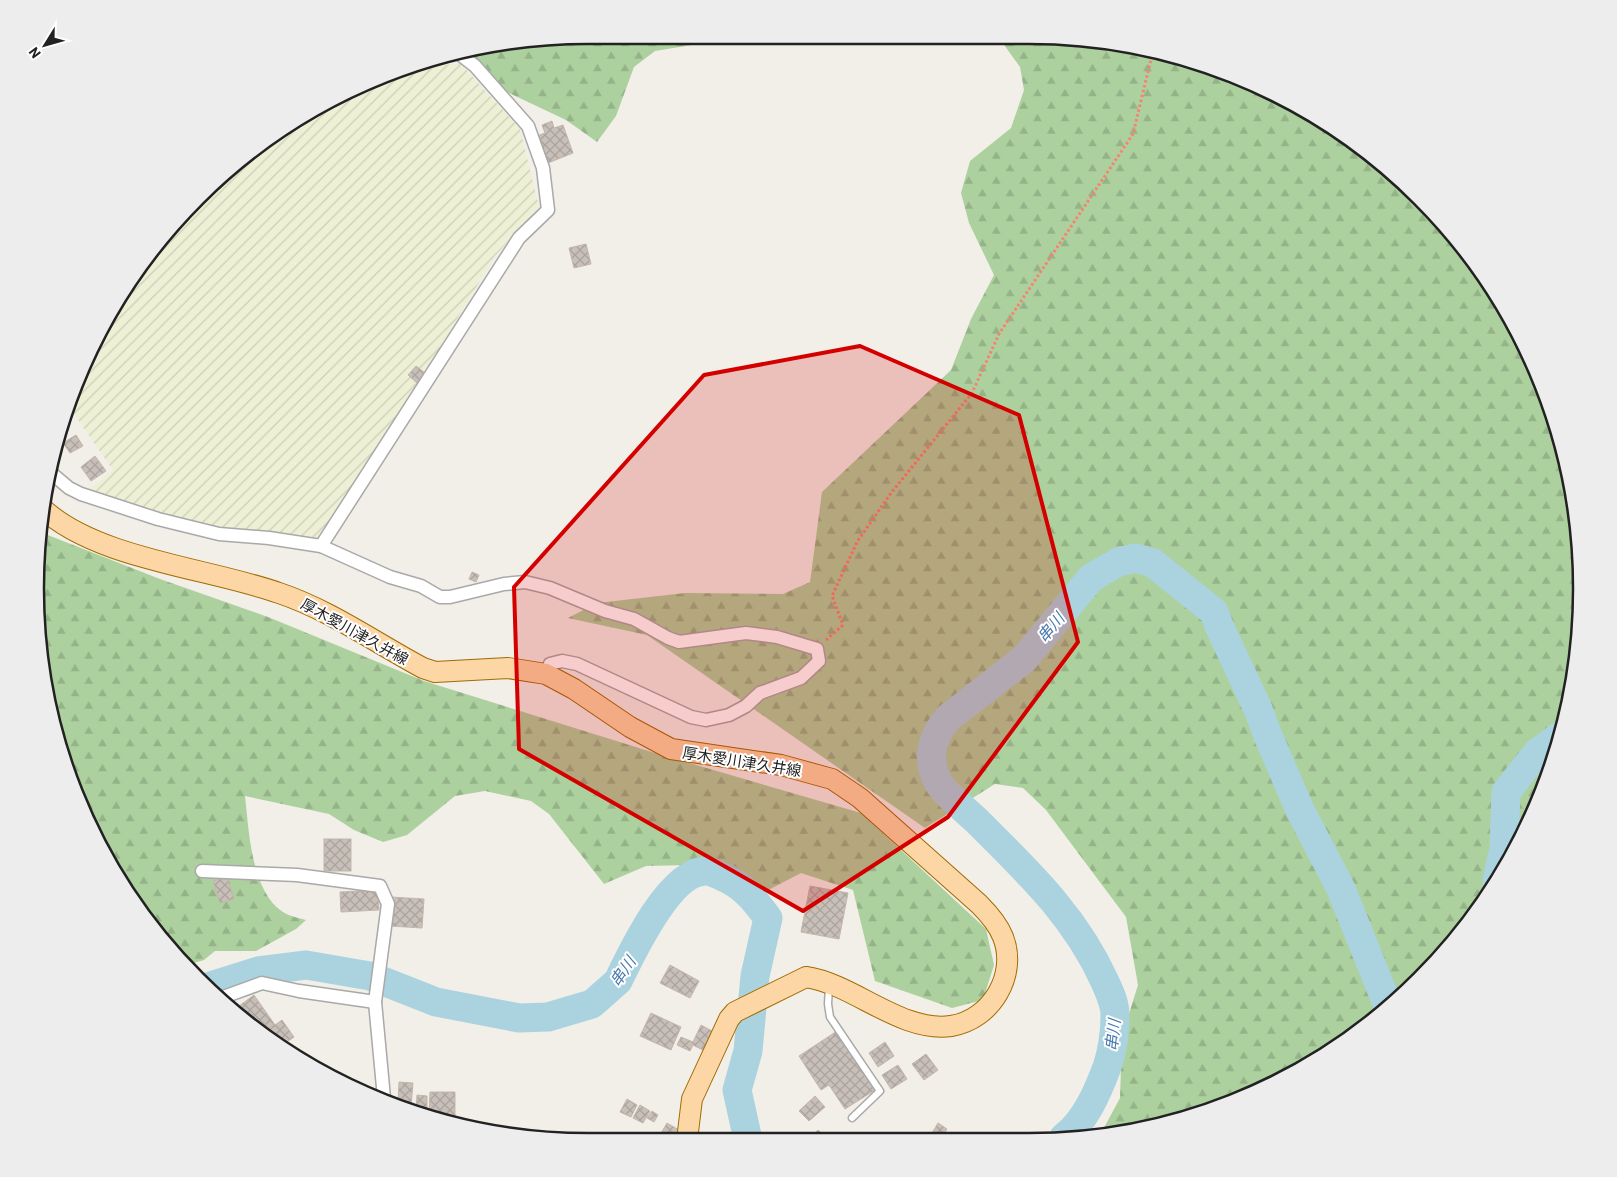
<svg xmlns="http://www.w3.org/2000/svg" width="1617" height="1177" font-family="Barlow,'Noto Sans JP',sans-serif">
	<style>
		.farmland { fill: url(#farmland-furrows) }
		.forest { fill: url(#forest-firs) }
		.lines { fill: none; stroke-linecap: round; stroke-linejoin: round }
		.river { stroke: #aad3df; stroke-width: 29 }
		.building { fill: url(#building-cross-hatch); stroke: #c4b6ab }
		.service-casing { stroke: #a9a9a9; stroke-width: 9 }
		.minor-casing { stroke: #a9a9a9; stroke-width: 15 }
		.primary-casing { stroke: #a06b00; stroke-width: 22 }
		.path { stroke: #fa8072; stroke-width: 3; stroke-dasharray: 2.5 2.5; stroke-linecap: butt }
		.service { stroke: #fff; stroke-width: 6 }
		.minor { stroke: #fff; stroke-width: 12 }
		.primary { stroke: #fcd6a4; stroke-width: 20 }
		.marked { fill: #d40000; fill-opacity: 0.2; stroke: #d40000; stroke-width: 4; stroke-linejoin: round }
		.labels { text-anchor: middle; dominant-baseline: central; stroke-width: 4; stroke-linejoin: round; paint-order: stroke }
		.street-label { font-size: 15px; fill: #222; stroke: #fff }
		.water-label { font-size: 16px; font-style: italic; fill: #4a7aab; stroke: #fff }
		.rim { fill: none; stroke: #222; stroke-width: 2.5 }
	</style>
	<defs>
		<pattern id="farmland-furrows" width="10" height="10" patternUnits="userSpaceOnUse" patternTransform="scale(1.25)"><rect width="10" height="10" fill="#eef0d5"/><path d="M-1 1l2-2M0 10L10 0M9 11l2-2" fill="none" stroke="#ccceb7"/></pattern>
		<pattern id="forest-firs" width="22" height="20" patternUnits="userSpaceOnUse" patternTransform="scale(1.25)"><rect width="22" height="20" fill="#add19e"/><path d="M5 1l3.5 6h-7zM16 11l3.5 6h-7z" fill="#95b388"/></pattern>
		<pattern id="building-cross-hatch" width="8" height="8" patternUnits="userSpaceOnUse" patternTransform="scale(1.25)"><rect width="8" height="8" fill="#c7bfb8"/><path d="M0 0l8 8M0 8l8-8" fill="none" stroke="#aba49e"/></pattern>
	</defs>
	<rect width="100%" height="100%" fill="#f2efe9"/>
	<path class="farmland" d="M460 63 520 129 539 207 495 256 325 539 209 528 87 491 113 470 67 404 92 344 173 223 281 128 376 77 396 71Z"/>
	<g class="forest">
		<path d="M589 35H754L655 51 634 67 616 116 597 142 566 120 494 86 458 52Z"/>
		<path d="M987 35H1029L1171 54 1241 77 1336 128 1394 173 1467 251 1525 343 1563 445 1581 552 1577 660 1553 766 1508 865 1445 953 1366 1027 1241 1100 1101 1137H1099L1120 1098 1122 1036 1138 985 1126 917 1046 810 1023 788 995 784 925 828 647 635 568 618 597 603 685 593 783 594 810 582 822 492 951 370 971 319 994 275 969 223 961 193 970 161 1011 128 1024 90 1020 67 1002 42Z"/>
		<path d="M40 532 160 579 268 617 424 681 655 753 861 813 986 929 994 965 983 1000 952 1008 875 981 853 890 801 873 753 898 689 865 646 866 604 884 549 814 531 801 485 791 455 796 407 835 383 842 354 830 329 814 245 796C249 831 251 891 283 912 289 916 299 918 306 920L296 929 256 951H215L204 960 187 965 150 926 77 800 40 660Z"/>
	</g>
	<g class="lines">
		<g class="river">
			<path d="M1497 881 1504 848 1506 792 1537 753 1560 736"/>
			<path d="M207 987 258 971 306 965 370 976 436 1002 519 1018 548 1017 592 1004 618 981C632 952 670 871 706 871 711 871 716 874 721 876 743 885 754 899 768 918L755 976 748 1051 737 1090 748 1140"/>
			<path d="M1064 1137C1085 1122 1098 1091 1107 1067 1112 1052 1115 1031 1115 1015 1115 1003 1110 993 1105 982 1076 917 1029 873 979 823 970 814 941 791 937 780 926 757 933 735 948 718L1024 659 1091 578 1118 562 1136 558 1153 563 1214 612 1220 628 1258 709 1268 736 1300 810 1341 889 1388 1006"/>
		</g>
	</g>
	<g class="building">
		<path d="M552 121 554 128 563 125 573 153 548 163 537 136 545 133 542 125Z"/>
		<path d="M586 244 591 264 574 268 569 248Z"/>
		<path d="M416 366 425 373 417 383 408 375Z"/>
		<path d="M59 432 64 439 56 445Z"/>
		<path d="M76 435 83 446 70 453 63 443Z"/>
		<path d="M95 456 106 471 91 481 81 467Z"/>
		<path d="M472 572 479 575 476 582 469 579Z"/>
		<rect x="324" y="839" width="27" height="32"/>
		<path d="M227 877 234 899 220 903 213 881Z"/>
		<path d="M810 886 848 893 839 939 801 932Z"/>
		<path d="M378 890 379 910 341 912 340 892Z"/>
		<path d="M391 897 424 899 422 928 390 926Z"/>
		<path d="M670 965 699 981 690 998 660 983Z"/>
		<path d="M254 995 275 1025 282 1020 294 1037 281 1046 252 1025 239 1006Z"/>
		<path d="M651 1013 681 1027 671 1050 640 1036Z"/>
		<path d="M701 1025 712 1031 703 1050 693 1045 690 1051 677 1045 681 1037 693 1042Z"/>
		<path d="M837 1031 875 1090 845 1109 829 1085 821 1090 799 1056Z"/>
		<path d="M885 1042 894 1056 878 1067 869 1053Z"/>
		<path d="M926 1054 938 1070 924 1080 912 1064Z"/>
		<path d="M898 1065 907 1079 891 1089 882 1075Z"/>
		<path d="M399 1082 413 1083 411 1106 398 1104Z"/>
		<path d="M430 1092H455V1117H429Z"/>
		<path d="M417 1095 427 1096V1114L416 1111Z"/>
		<path d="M815 1096 825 1107 809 1121 799 1111Z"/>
		<path d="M627 1099 637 1105 631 1117 620 1112Z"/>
		<path d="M640 1105 650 1111 643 1123 633 1118Z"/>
		<path d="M652 1111 658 1115 654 1122 647 1118Z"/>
		<path d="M667 1123 679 1130 673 1140H668L660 1135Z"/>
		<path d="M938 1123 947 1129 941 1138H929Z"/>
		<path d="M818 1130 828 1139H809Z"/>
	</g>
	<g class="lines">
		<defs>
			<path id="service" d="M829 987 828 1004 830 1017 880 1091 852 1118"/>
			<g id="minor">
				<path d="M50 472 69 488 81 494 158 519 219 534 269 538 321 546 390 577 421 586 440 597H450L504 584 525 582 550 588 605 611 634 619 668 638 679 642 746 633 777 637 817 649 819 661 801 678 760 693 746 706 729 715 706 720 691 717 577 664 562 661 550 664 546 674"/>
				<path d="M321 546 519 238 548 210 543 168 528 126 475 66 457 52"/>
				<path d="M202 871 297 875 380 886 388 904 375 1002 384 1098"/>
				<path d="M218 999 262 983 299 991 375 1002"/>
			</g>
			<path id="primary" d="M42 508C96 559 209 568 279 593 330 610 376 643 423 668L435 672 508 668 546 674 574 689 630 727 671 749 781 765 832 779 860 798 979 904C989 914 998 924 1003 937 1018 975 991 1020 951 1026 901 1033 854 984 806 977L735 1012 729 1019 692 1099 687 1140"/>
		</defs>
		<use href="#service" class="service-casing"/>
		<use href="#minor" class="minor-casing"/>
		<use href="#primary" class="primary-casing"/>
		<path class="path" d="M826 640 843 625 832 596 857 542 891 493 972 393 999 334 1133 134 1153 51"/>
		<use href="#service" class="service"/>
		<use href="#minor" class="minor"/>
		<use href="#primary" class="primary"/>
	</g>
	<path class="marked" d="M860 346 1019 415 1078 642 948 817 803 911 519 749 514 587 704 375Z"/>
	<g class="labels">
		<g class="street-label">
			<text transform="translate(355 631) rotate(29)">厚木愛川津久井線</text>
			<text transform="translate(742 761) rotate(9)">厚木愛川津久井線</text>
		</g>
		<g class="water-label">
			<text transform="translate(1050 627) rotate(-50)">串川</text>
			<text transform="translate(622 971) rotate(-55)">串川</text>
			<text transform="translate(1112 1035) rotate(-84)">串川</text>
		</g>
	</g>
	<path d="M0 0H1617V1177H0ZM588 44H1029A544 544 0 0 1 1573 588V589A544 544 0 0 1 1029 1133H588A544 544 0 0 1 44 589V588A544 544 0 0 1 588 44Z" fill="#ededed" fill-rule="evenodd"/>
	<path class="rim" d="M588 44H1029A544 544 0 0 1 1573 588V589A544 544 0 0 1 1029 1133H588A544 544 0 0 1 44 589V588A544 544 0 0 1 588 44Z"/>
	<g transform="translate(45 45) rotate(233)" stroke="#ffffff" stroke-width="4" paint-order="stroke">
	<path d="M0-4L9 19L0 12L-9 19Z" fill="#222222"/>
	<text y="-8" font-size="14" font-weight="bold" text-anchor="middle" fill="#222222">N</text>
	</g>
</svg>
